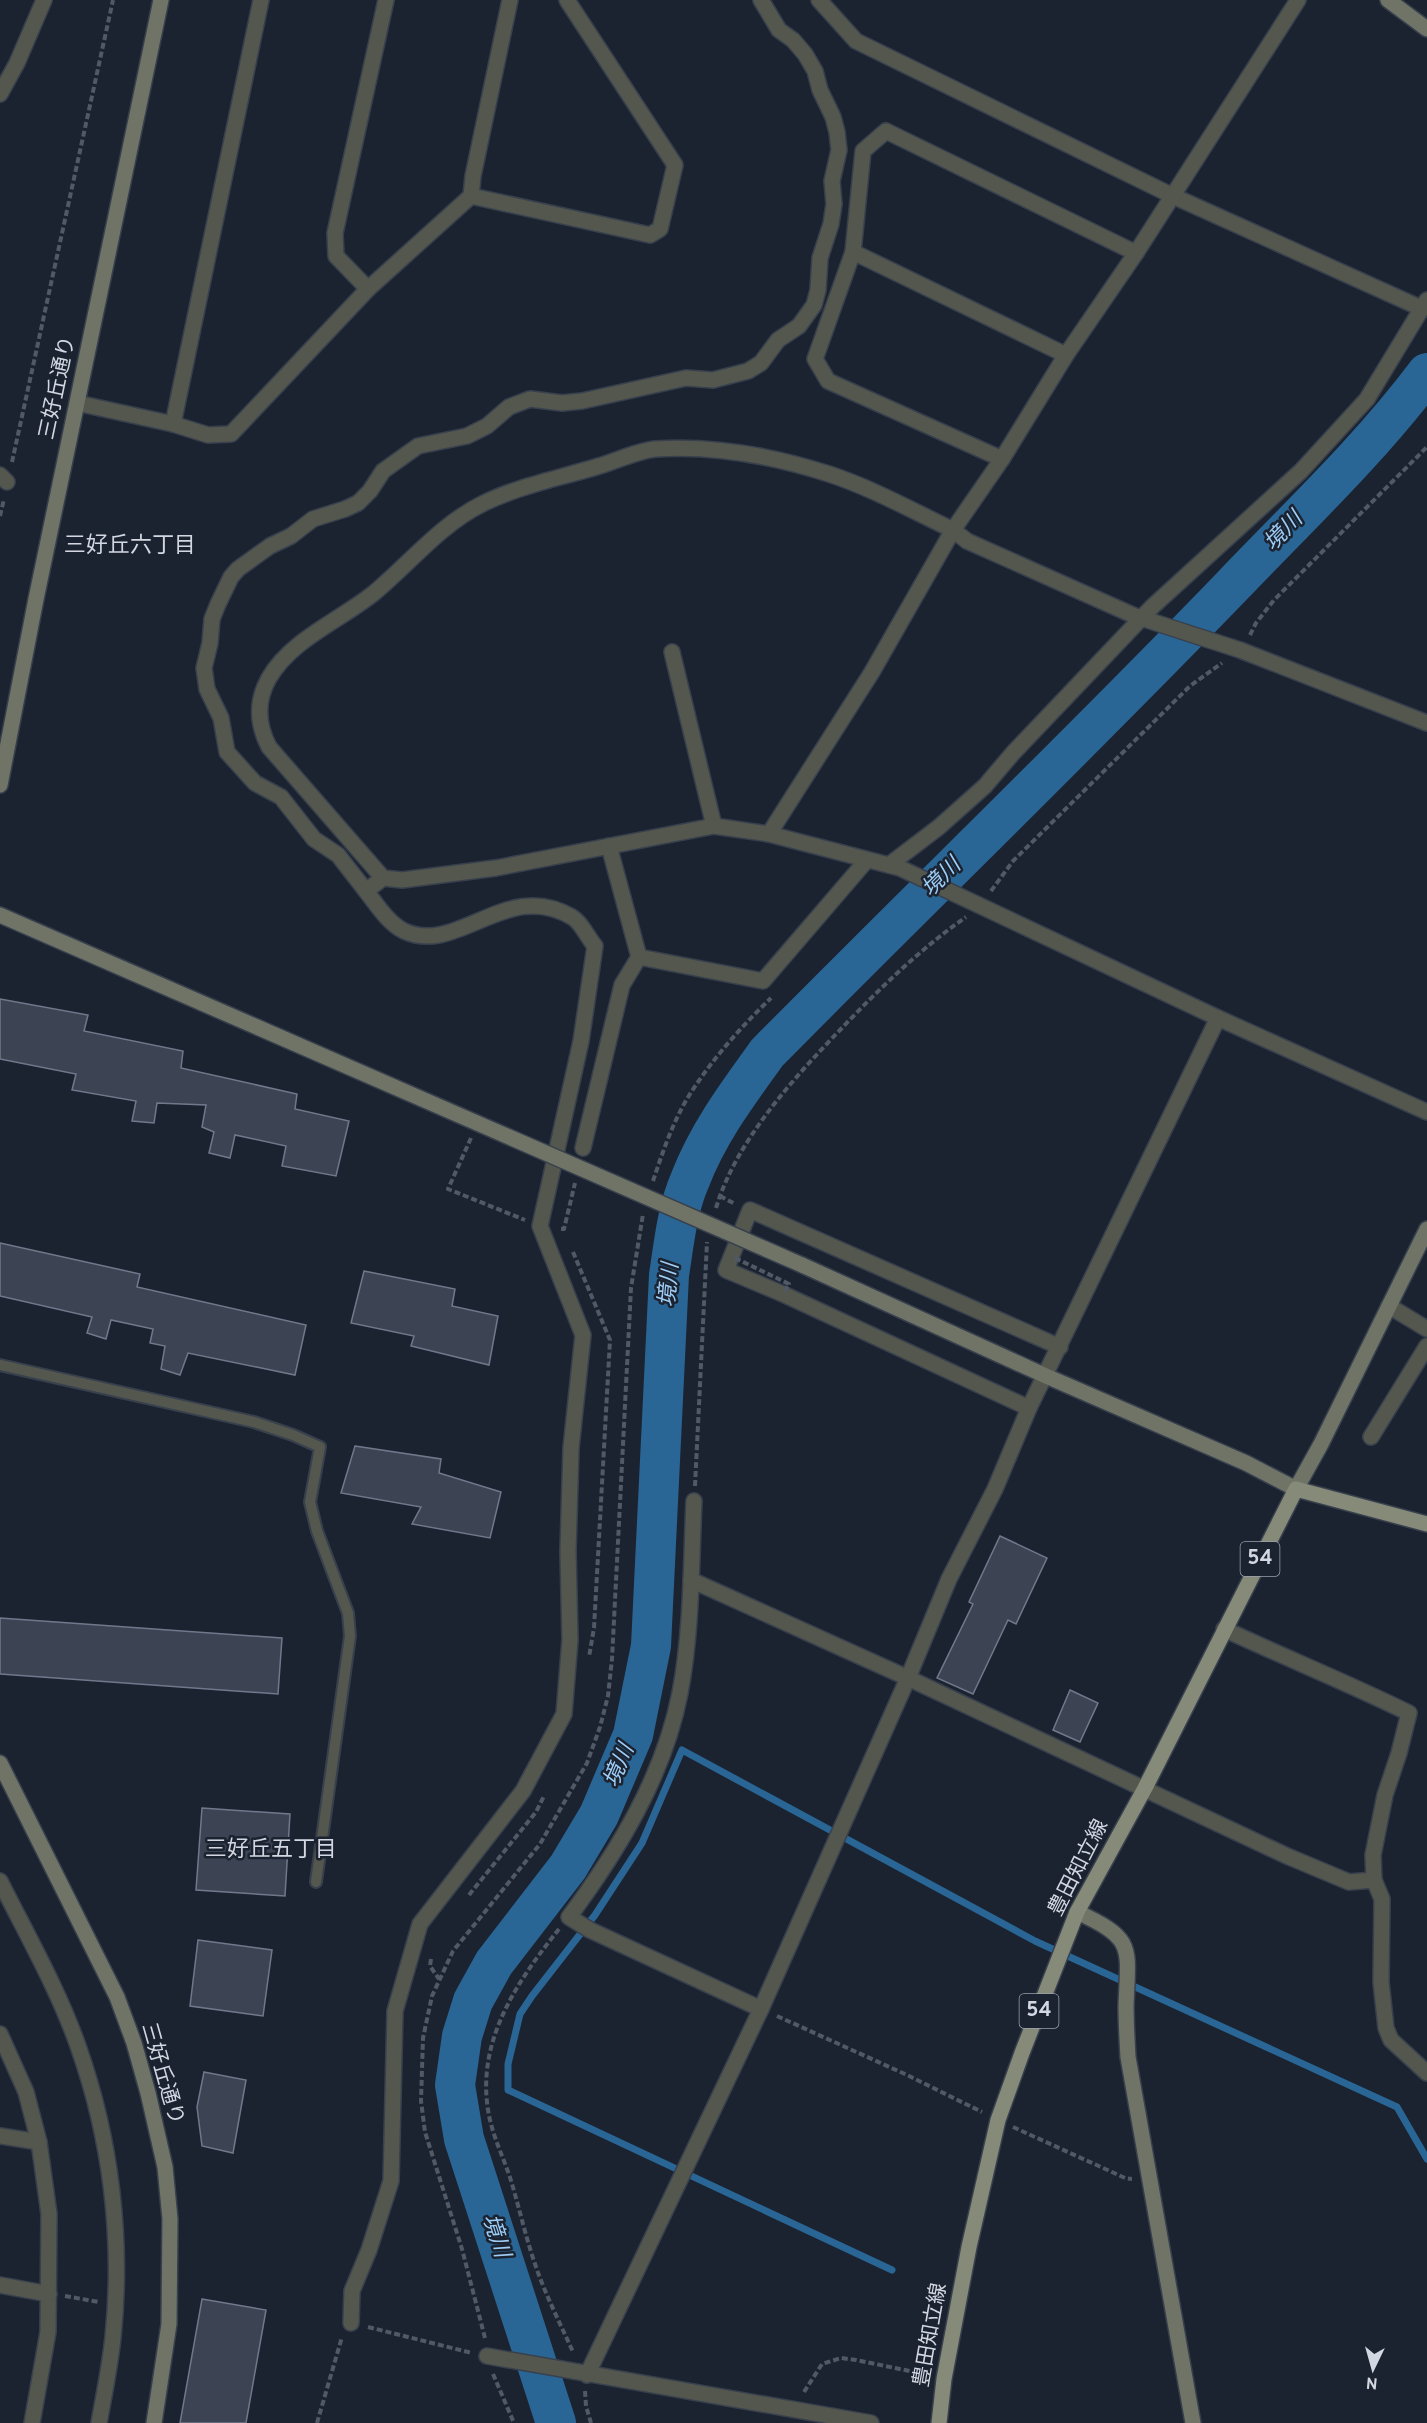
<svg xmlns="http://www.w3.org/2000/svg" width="1427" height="2423" font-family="Overpass,'Noto Sans JP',sans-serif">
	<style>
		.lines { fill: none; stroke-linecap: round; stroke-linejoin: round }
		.stream { stroke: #2a6695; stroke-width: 7 }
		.river { stroke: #2a6695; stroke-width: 40 }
		.building { fill: #3c4454; stroke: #70798b; stroke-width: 1.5 }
		.lane-casing { stroke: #38404d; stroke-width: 14 }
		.street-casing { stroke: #38404d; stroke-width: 18 }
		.secondary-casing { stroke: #38404d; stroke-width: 18 }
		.primary-casing { stroke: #38404d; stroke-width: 18 }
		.path { stroke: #525966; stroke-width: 4; stroke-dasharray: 6 3; stroke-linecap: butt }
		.lane { stroke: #54574e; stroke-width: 10 }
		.street { stroke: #54574e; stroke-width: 15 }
		.secondary { stroke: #707467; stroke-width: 15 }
		.primary { stroke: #868a79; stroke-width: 15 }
		.secondary-bridge-casing { stroke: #38404d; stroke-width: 18; stroke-linecap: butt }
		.path-bridge { stroke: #525966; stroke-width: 4; stroke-dasharray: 6 3; stroke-linecap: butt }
		.secondary-bridge { stroke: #707467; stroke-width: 15 }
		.labels { text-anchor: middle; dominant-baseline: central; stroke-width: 5; stroke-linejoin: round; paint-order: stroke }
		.shield { fill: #1b2331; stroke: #9ba1ac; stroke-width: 1.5 }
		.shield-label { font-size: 20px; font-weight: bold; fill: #d2d7e1 }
		.street-label { font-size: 21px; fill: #d2d7e1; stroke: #1b2331 }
		.water-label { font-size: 22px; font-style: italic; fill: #9ecdf6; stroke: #1b2331 }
		.neighbourhood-label { font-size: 22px; fill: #d2d7e1; stroke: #1b2331 }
	</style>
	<rect width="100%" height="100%" fill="#1b2331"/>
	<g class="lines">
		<path class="stream" d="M892 2270 508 2090V2064L520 2014 532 1996 595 1915 642 1843 682 1750 1035 1941 1397 2107 1427 2159"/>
		<path class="river" d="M556 2423 464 2139 455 2085 462 2036 473 2001 494 1963 568 1867 599 1815 633 1735 651 1646 669 1275C674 1243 677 1210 690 1180 708 1133 738 1093 767 1053 922 896 1081 743 1234 584 1300 515 1370 449 1427 373"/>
	</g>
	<g class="building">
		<path d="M0 999 88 1015 84 1031 183 1051 181 1068 297 1094 295 1109 349 1121 336 1176 282 1166 286 1146 235 1135 230 1158 209 1153 214 1132 202 1127 206 1105 157 1103 154 1123 132 1121 136 1101 72 1090 76 1074 0 1059Z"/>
		<path d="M0 1243 140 1274 137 1287 306 1325 295 1375 188 1353 180 1375 161 1369 165 1346 150 1343 153 1329 111 1320 106 1339 87 1333 92 1317 0 1296Z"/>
		<path d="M364 1271 455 1289 452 1306 498 1316 489 1365 411 1346 414 1336 351 1323Z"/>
		<path d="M355 1446 441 1459 439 1473 501 1492 490 1538 412 1524 421 1507 341 1493Z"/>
		<path d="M1000 1536 1047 1558 1016 1624 1008 1620 973 1694 937 1678 973 1604 969 1602Z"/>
		<path d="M0 1618 282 1638 278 1694 0 1674Z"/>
		<path d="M1070 1690 1098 1703 1080 1742 1053 1730Z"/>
		<path d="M202 1808 290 1814 285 1896 196 1890Z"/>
		<path d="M198 1940 272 1950 263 2016 190 2006Z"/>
		<path d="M204 2072 246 2080 233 2153 202 2146 197 2107Z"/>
		<path d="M202 2299 266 2310 246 2423H180Z"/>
	</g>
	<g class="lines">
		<defs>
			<path id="lane" d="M0 1365 254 1422 293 1435 320 1447 310 1502 317 1531 348 1613 350 1636 316 1882"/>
			<g id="street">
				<path d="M819 0 856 41 1173 196 1423 309"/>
				<path d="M0 94 17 63 44 0"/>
				<path d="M471 196 473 176 510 0"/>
				<path d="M853 252 1066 355"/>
				<path d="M368 289 336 256 335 233 386 0"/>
				<path d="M77 403 173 424 208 435 231 434 368 289 471 196 650 235 660 229 675 165 567 0"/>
				<path d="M173 424 261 0"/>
				<path d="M1002 459 828 381 815 359 853 252 863 151 886 131 1136 253"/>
				<path d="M0 475 7 482"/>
				<path d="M672 652 714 826"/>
				<path d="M1427 723 1240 650 1135 616 967 541 953 530C913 511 872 488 829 474 773 456 714 445 655 449 637 451 616 461 599 466 560 478 518 486 482 504 440 525 410 563 374 593 339 621 292 639 269 678 256 701 257 724 269 747L383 878 402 880 496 868 714 826 769 834 900 868 1218 1018 1427 1112"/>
				<path d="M769 834 872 672 953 530 1002 459 1066 355 1136 253 1298 0"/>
				<path d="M889 865 939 827 985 786 1013 753 1152 607 1301 471 1367 399 1427 300"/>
				<path d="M366 891 338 855 314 839 281 797 255 783 227 752 221 718 207 689 204 668 210 643 212 619 218 604 231 577 238 569 270 546 291 536 313 519 345 509 358 503 370 491 383 471 418 446 467 436 487 426 509 407 530 399 562 403 582 401 686 378 713 380 748 371 761 363 778 340 799 326 814 305 818 290 820 258 831 224 834 204 832 181 839 150 837 132 833 117 820 90 815 71 805 54 793 40 779 30 761 0"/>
				<path d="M639 957 763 981 866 861"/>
				<path d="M583 1148 622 985 639 957 609 846"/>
				<path d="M1389 1306 1427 1329"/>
				<path d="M1029 1408 783 1294 726 1270 750 1210 1060 1347"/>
				<path d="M1371 1437 1427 1346"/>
				<path d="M694 1501C691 1565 692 1630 680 1693 664 1776 618 1851 569 1917L590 1930 761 2009"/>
				<path d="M691 1580 908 1678 1287 1856 1349 1882 1374 1880"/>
				<path d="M1224 1629C1286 1658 1348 1683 1409 1713L1399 1753 1385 1795 1373 1855 1374 1880 1382 1899 1381 1982 1386 2028 1391 2040 1427 2073"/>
				<path d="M0 1881C27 1935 58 1989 78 2046 111 2139 123 2239 113 2337 110 2366 104 2395 99 2423"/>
				<path d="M0 2034 26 2092 39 2142 49 2214 48 2332 32 2423"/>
				<path d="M0 2136 39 2142"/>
				<path d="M0 2285 49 2294"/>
				<path d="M351 2323 352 2291 369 2250 391 2181 395 2011 420 1924 523 1791 564 1714 570 1640 568 1551 571 1448 583 1335 540 1226 581 1041 595 946C588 938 581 922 572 917 507 878 458 956 404 931 388 923 377 905 366 891L383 878"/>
				<path d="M487 2356 871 2423"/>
				<path d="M587 2375 761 2009 908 1678 949 1579 995 1489 1029 1408 1218 1018"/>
			</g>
			<g id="secondary">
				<path d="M1388 0 1427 29"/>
				<path d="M0 785 36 599 161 0"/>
				<path d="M0 915 477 1123"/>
				<path d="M802 1265 1046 1376 1246 1463 1296 1489 1321 1444 1427 1229"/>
				<path d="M0 1763 117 1997 134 2043 148 2093 165 2167 170 2219 169 2324 154 2423"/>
				<path d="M1077 1912C1136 1939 1128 1947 1126 2006 1126 2023 1127 2040 1128 2057L1193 2423"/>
			</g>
			<path id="primary" d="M939 2423 944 2379 969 2247 998 2120 1022 2053 1077 1912 1145 1788 1296 1489 1427 1524"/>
		</defs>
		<use href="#lane" class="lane-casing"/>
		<use href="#street" class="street-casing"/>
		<use href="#secondary" class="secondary-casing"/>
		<use href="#primary" class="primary-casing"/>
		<g class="path">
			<path d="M12 462 113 0"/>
			<path d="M0 516 4 499"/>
			<path d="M1250 635 1256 623 1274 600 1427 447"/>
			<path d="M991 891 1013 861 1190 686 1222 663"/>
			<path d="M471 1138 448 1189 525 1220"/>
			<path d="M653 1181C663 1151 674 1118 692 1091 714 1057 742 1026 771 998"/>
			<path d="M720 1196 735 1204"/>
			<path d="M716 1208C736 1141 793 1079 840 1030 879 989 919 950 966 917"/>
			<path d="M561 1229H564L575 1183"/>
			<path d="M573 1252 610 1340 594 1628 589 1657"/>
			<path d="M695 1486 707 1242"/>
			<path d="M469 1895 536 1812 544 1796"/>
			<path d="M559 1929C515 1984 473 2046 490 2120 495 2142 506 2163 512 2184 520 2211 526 2238 535 2264 545 2294 560 2323 573 2352"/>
			<path d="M431 1959 430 1966 439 1979"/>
			<path d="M777 2016 907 2075 982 2112"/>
			<path d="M1013 2127 1125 2178 1132 2179"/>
			<path d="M65 2296 99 2302"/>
			<path d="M368 2327 472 2353"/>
			<path d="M485 2338 462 2249 425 2132 421 2101 423 2038 432 1996 453 1951 540 1844 587 1763 600 1727 608 1696 612 1659 631 1288 643 1214"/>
			<path d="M493 2374 514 2423"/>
			<path d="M585 2391 586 2406 591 2423"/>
			<path d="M804 2392 822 2364 841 2358 856 2360 929 2375"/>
			<path d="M317 2423 342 2337"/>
		</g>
		<use href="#lane" class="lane"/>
		<use href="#street" class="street"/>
		<use href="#secondary" class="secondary"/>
		<use href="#primary" class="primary"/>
		<defs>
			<path id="secondary-bridge" d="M477 1123 802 1265"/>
		</defs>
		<use href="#secondary-bridge" class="secondary-bridge-casing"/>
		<path class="path-bridge" d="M735 1258 789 1284 783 1294"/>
		<use href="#secondary-bridge" class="secondary-bridge"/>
	</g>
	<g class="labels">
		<g class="shield">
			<rect x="1240.5" y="1542" width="39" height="34" rx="4.5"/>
			<rect x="1019.5" y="1994" width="39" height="34" rx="4.5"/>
		</g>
		<g class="shield-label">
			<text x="1260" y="1559">54</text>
			<text x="1039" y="2011">54</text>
		</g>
		<g class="street-label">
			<text transform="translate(58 388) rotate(-78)">三好丘通り</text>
			<text transform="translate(1079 1868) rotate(-63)">豊田知立線</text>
			<text transform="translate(162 2074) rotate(74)">三好丘通り</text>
			<text transform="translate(931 2335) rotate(-80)">豊田知立線</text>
		</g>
		<g class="water-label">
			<text transform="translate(1284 532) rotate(-46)">境川</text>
			<text transform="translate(942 878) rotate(-45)">境川</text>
			<text transform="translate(670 1285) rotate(-85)">境川</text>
			<text transform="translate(620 1766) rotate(-67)">境川</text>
			<text transform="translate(495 2236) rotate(72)">境川</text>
		</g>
		<g class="neighbourhood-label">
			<text x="130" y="546">三好丘六丁目</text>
			<text x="271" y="1850">三好丘五丁目</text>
		</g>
	</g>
	<g transform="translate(1373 2369) rotate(185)" stroke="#1b2331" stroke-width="4.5" paint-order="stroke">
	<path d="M0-4.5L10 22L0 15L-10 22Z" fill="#d2d7e1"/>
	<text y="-9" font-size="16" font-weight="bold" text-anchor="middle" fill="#d2d7e1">N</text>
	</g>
</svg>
